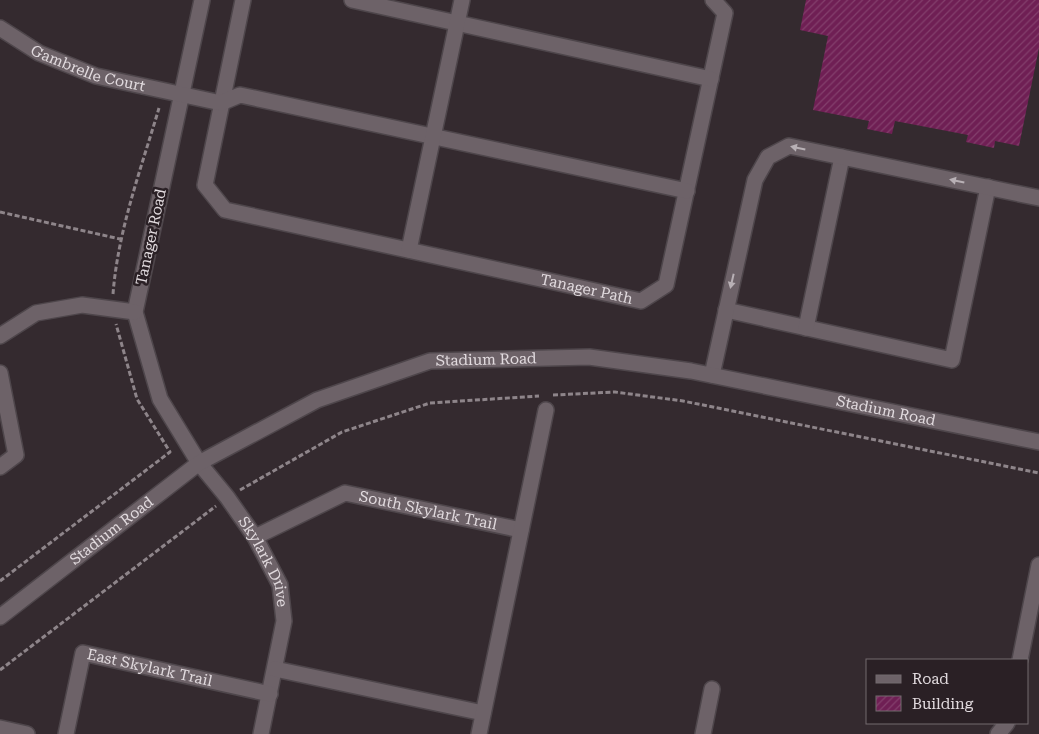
<svg xmlns="http://www.w3.org/2000/svg" width="1039" height="734" font-family="'Roboto Serif',serif">
	<style>
		.building { fill: url(#building-hatch) }
		.lines { fill: none; stroke-linecap: round; stroke-linejoin: round }
		.minor-casing { stroke: #4e464b; stroke-width: 18 }
		.path { stroke: #8e858a; stroke-width: 3; stroke-dasharray: 5 2.5; stroke-linecap: butt }
		.minor { stroke: #6d6268; stroke-width: 15 }
		.oneway { fill: #b8b0b5 }
		.labels { text-anchor: middle; dominant-baseline: central; stroke-width: 5; stroke-linejoin: round; paint-order: stroke }
		.street-label { font-size: 15px; fill: #e1dade; stroke: #2a2025 }
	</style>
	<defs>
		<pattern id="building-hatch" width="6" height="6" patternUnits="userSpaceOnUse" patternTransform="scale(1.25)"><rect width="6" height="6" fill="#6f1f54"/><path d="M-1 1l2-2M0 6l6-6M5 7l2-2" fill="none" stroke="#833f6c"/></pattern>
	</defs>
	<rect width="100%" height="100%" fill="#342a2f"/>
	<path class="building" d="M806 0H1039V48L1019 146 995 141 994 148 966 142 968 135 895 121 892 134 867 129 869 121 813 110 828 36 800 30Z"/>
	<g class="lines">
		<defs>
			<g id="minor">
				<path id="s1" d="M202 0 135 312 160 399 199 463 227 497 255 537 280 585 284 621 261 734"/>
				<path id="s2" d="M243 0 205 185 225 210 641 301 666 285 725 13 713 0"/>
				<path d="M352 0 711 79"/>
				<path id="s3" d="M0 28 39 53 96 76 221 103 240 95 687 191"/>
				<path d="M409 250 462 0"/>
				<path d="M726 310 952 360 988 187"/>
				<path d="M806 328 842 157"/>
				<path d="M0 336 36 313 82 305 135 312"/>
				<path d="M0 373 16 455 0 467"/>
				<path d="M712 375 755 180 768 157 789 146 1039 198"/>
				<path id="s4" d="M255 537 345 493 521 530"/>
				<path id="s5" d="M0 617 199 463 317 400 430 361 589 357 691 371 1039 442"/>
				<path d="M1020 660 1039 565"/>
				<path d="M275 669 483 713"/>
				<path d="M0 728 27 734"/>
				<path id="s6" d="M66 734 83 653 270 694"/>
				<path d="M479 734 546 410"/>
				<path d="M703 734 712 689"/>
				<path d="M998 734 1007 723"/>
			</g>
		</defs>
		<use href="#minor" class="minor-casing"/>
		<g class="path">
			<path d="M0 212 120 239"/>
			<path d="M113 294C118 230 141 169 159 108"/>
			<path d="M553 395 615 392 683 401 1039 473"/>
			<path d="M240 490 342 432 430 403 539 396"/>
			<path d="M0 581 170 452 137 399 116 324"/>
			<path d="M0 670 216 506"/>
		</g>
		<use href="#minor" class="minor"/>
	</g>
	<defs><path id="oneway-solid" d="M-6-.8H1V-3.2L6.5 0L1 3.2V.8H-6Z" transform="scale(1.25)"/></defs>
	<g class="oneway">
		<use href="#oneway-solid" transform="translate(798 148) rotate(-168)"/>
		<use href="#oneway-solid" transform="translate(957 181) rotate(-168)"/>
		<use href="#oneway-solid" transform="translate(732 281) rotate(103)"/>
	</g>
	<g class="labels">
		<g class="street-label">
			<text stroke="none"><textPath href="#s3" startOffset="98">Gambrelle Court</textPath></text>
			<text transform="translate(151 237) rotate(-78)">Tanager Road</text>
			<text stroke="none"><textPath href="#s2" startOffset="591">Tanager Path</textPath></text>
			<text stroke="none"><textPath href="#s5" startOffset="561">Stadium Road</textPath></text>
			<text stroke="none"><textPath href="#s5" startOffset="966">Stadium Road</textPath></text>
			<text stroke="none"><textPath href="#s4" startOffset="185">South Skylark Trail</textPath></text>
			<text stroke="none"><textPath href="#s5" startOffset="141">Stadium Road</textPath></text>
			<text stroke="none"><textPath href="#s1" startOffset="604">Skylark Drive</textPath></text>
			<text stroke="none"><textPath href="#s6" startOffset="151">East Skylark Trail</textPath></text>
		</g>
	</g>
	<rect x="866" y="659" width="162" height="65" fill="#2a2025" stroke="#736a6f"/>
	<rect x="876" y="675" width="25" height="8" fill="#6d6268" stroke="#736a6f"/>
	<text x="912" y="684" font-size="15" fill="#e1dade">Road</text>
	<rect x="876" y="696" width="25" height="15" fill="url(#building-hatch)" stroke="#736a6f"/>
	<text x="912" y="709" font-size="15" fill="#e1dade">Building</text>
</svg>
